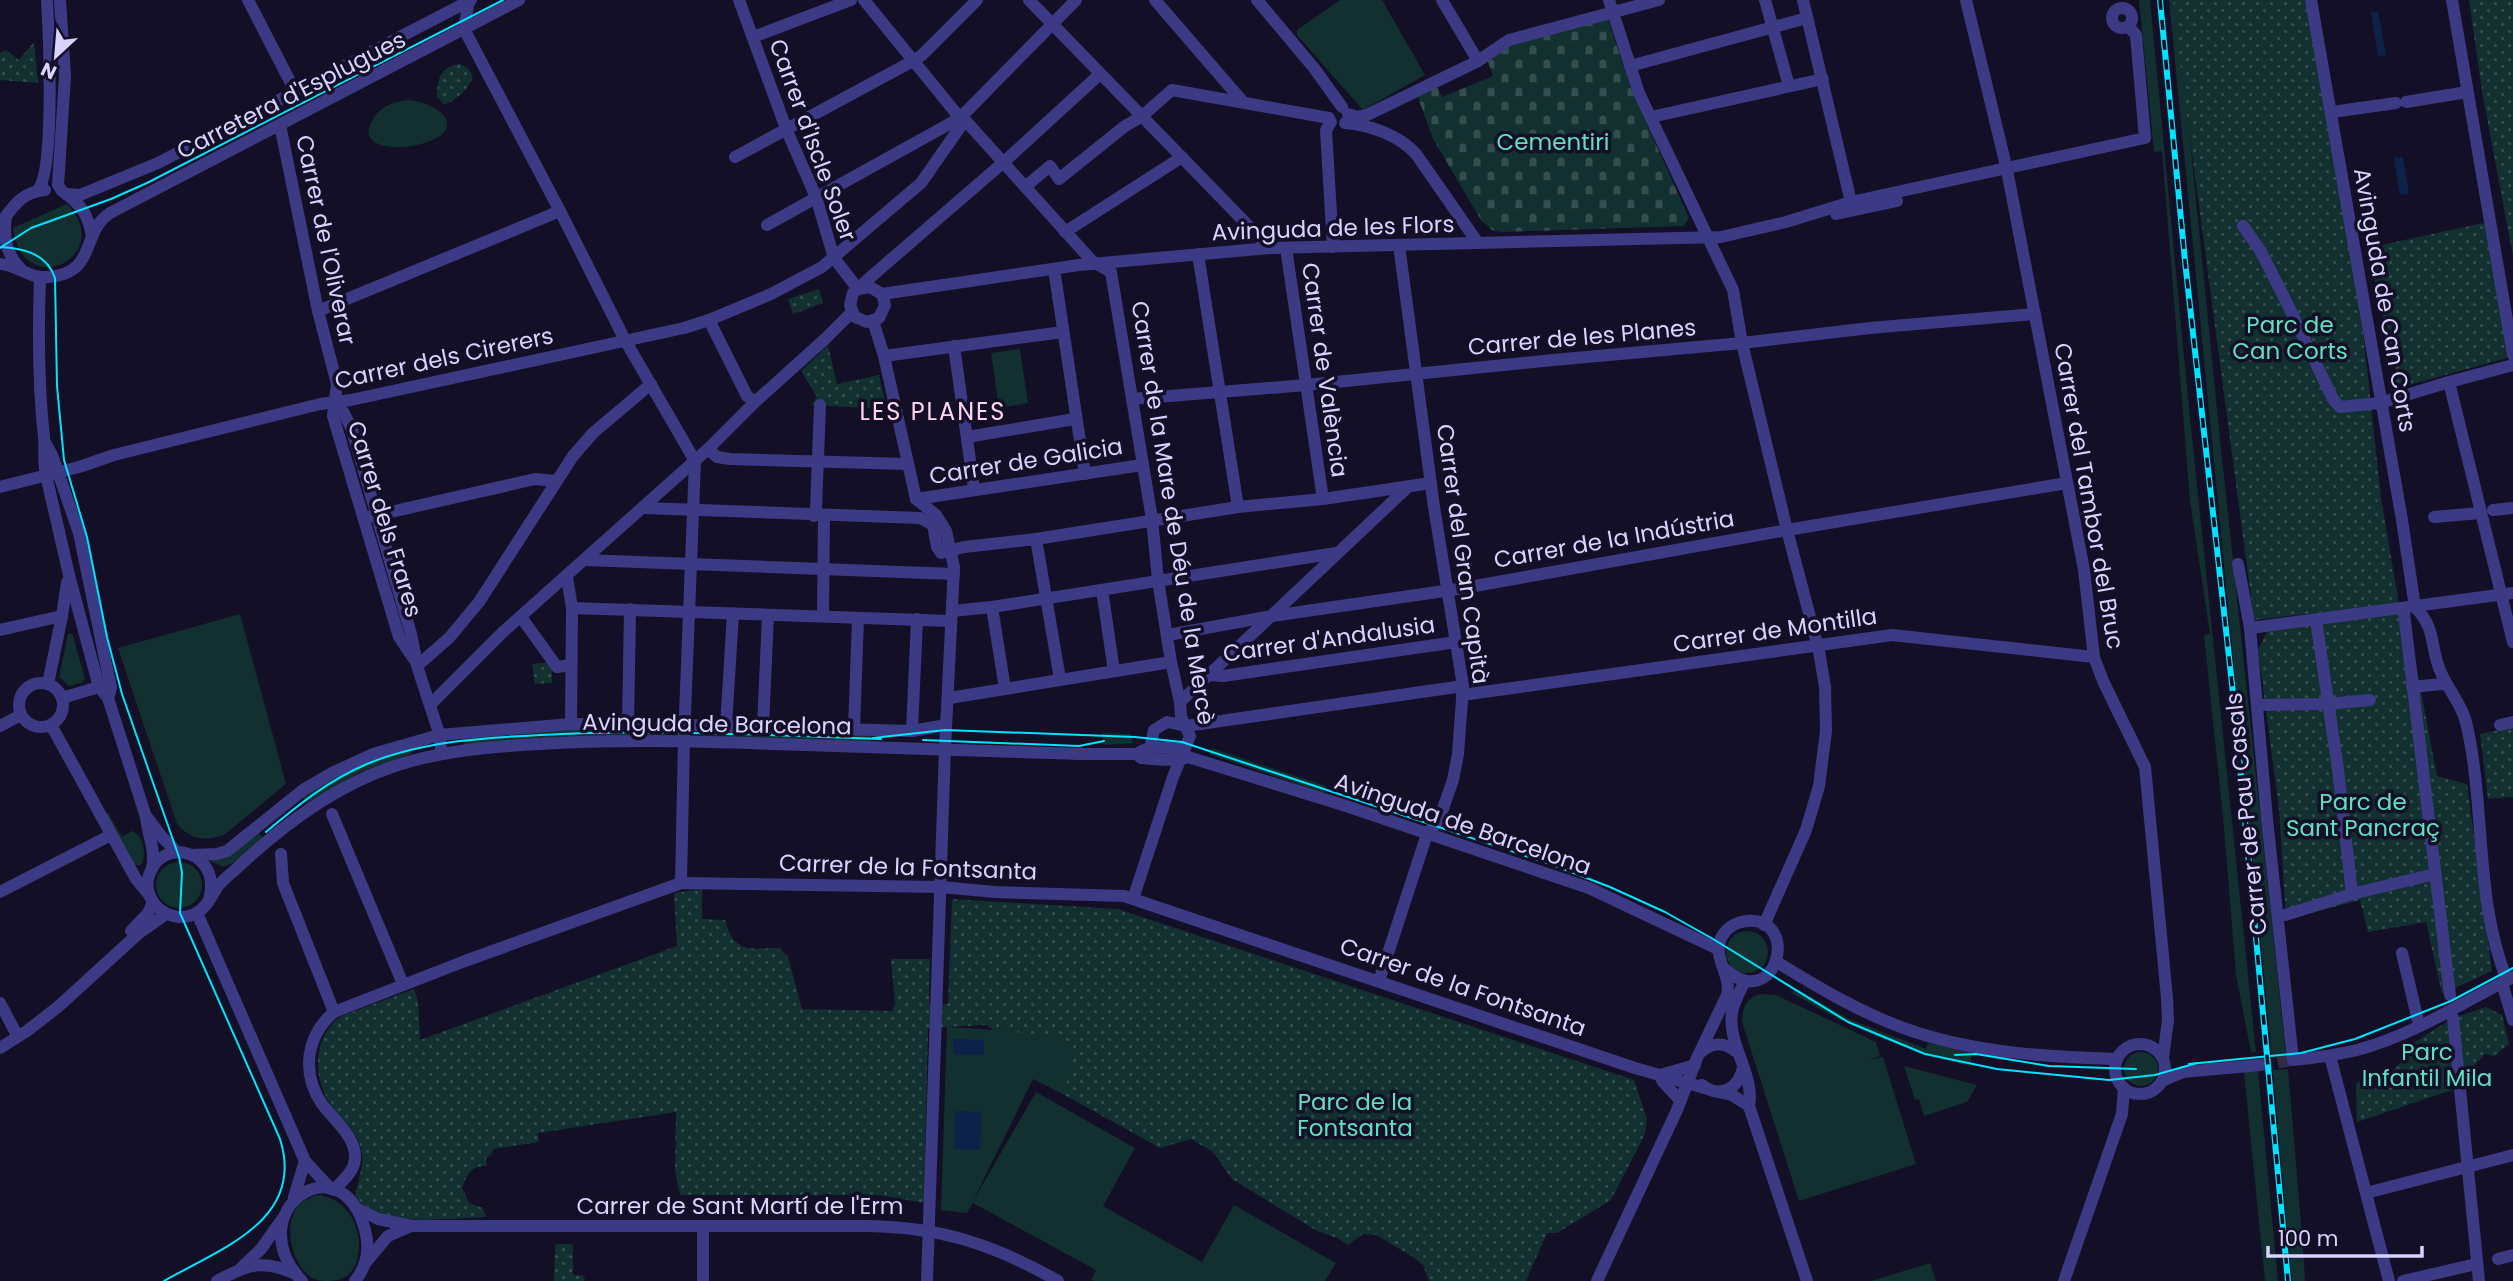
<svg xmlns="http://www.w3.org/2000/svg" width="2513" height="1281" font-family="Poppins,sans-serif">
	<style>
		.green { fill: #12302f }
		.cemetery { fill: url(#cemetery-stones) }
		.park { fill: url(#park-dots) }
		.water { fill: #0c2248 }
		.lines { fill: none; stroke-linecap: round; stroke-linejoin: round }
		.minor-tunnel { stroke: #312d47; stroke-width: 12; stroke-dasharray: 12 6; stroke-linecap: butt }
		.minor { stroke: #3d3a85; stroke-width: 12 }
		.tram { stroke: #00e5ff; stroke-width: 2 }
		.rail-casing { stroke: #00e5ff; stroke-width: 6 }
		.rail { stroke: #130f26; stroke-width: 3.5; stroke-dasharray: 10; stroke-linecap: butt }
		.labels { text-anchor: middle; dominant-baseline: central; stroke-width: 7; stroke-linejoin: round; paint-order: stroke }
		.street-label { font-size: 23px; fill: #d9d4ff; stroke: #130f26 }
		.park-label { font-size: 23px; fill: #5fe0c0; stroke: #130f26 }
		.neighbourhood-label { font-size: 24px; letter-spacing: 2px; fill: #ffd6f0; stroke: #130f26 }
	</style>
	<defs>
		<pattern id="cemetery-stones" width="16" height="16" patternUnits="userSpaceOnUse" patternTransform="scale(1.75)"><rect width="16" height="16" fill="#12302f"/><path d="M2 7V4a2 2 0 0 1 4 0v3zM10 15v-3a2 2 0 0 1 4 0v3z" fill="#344d4e"/></pattern>
		<pattern id="park-dots" width="8" height="8" patternUnits="userSpaceOnUse" patternTransform="scale(1.75)"><rect width="8" height="8" fill="#12302f"/><path d="M2 2h.1M6 6h.1" fill="none" stroke="#344d4e" stroke-width="1.8" stroke-linecap="round"/></pattern>
	</defs>
	<rect width="100%" height="100%" fill="#130f26"/>
	<g class="green">
		<path d="M1340 0H1382L1425 75 1363 110 1297 35V30Z"/>
		<path d="M2139 0H2150L2189 408 2256 1052H2251L2236 975 2223 817 2204 635 2210 634 2190 501 2162 151 2154 152Z"/>
		<path d="M2169 0H2176L2220 439 2286 1056 2272 1057Z"/>
		<path d="M410 100C422 102 436 106 444 116 468 148 344 165 373 119 381 106 395 101 410 100Z"/>
		<path d="M67 204C117 255 23 304 13 228Z"/>
		<path d="M1020 349 1028 403 999 408 991 353Z"/>
		<path d="M240 614 286 784 224 835C205 841 190 840 177 824L118 648Z"/>
		<path d="M72 633 85 678 82 683 69 686 59 677 68 634Z"/>
		<path d="M666 728V735L464 745 463 737 559 730Z"/>
		<path d="M703 728 871 735V742L703 736Z"/>
		<path d="M1102 733 1131 734 1133 743 1104 745Z"/>
		<path d="M410 746 411 754 358 773 307 803 301 796 360 763Z"/>
		<path d="M1211 748 1326 786 1324 793 1209 754Z"/>
		<path d="M108 813 122 837 132 831C144 837 147 854 141 865H135L106 814Z"/>
		<path d="M257 831 263 838 235 862 223 867 210 861Z"/>
		<circle cx="179" cy="885" r="23"/>
		<circle cx="1747" cy="952" r="21"/>
		<path d="M1795 988 1849 1019 1926 1049 1928 1043 1972 1051 1970 1066C1905 1052 1848 1026 1792 993Z"/>
		<path d="M1760 994 1776 995 1876 1042 1880 1056 1869 1060 1883 1057 1916 1164 1799 1201 1742 1022C1742 1008 1746 998 1760 994Z"/>
		<path d="M947 1027 1058 1034 1080 1051 1077 1066 1061 1093 1033 1079 973 1201 1036 1092 1135 1148 1103 1206 1202 1262 1234 1205 1336 1263 1325 1281H1094L1091 1280 1096 1270 973 1203 967 1213 941 1210Z"/>
		<circle cx="2141" cy="1069" r="17"/>
		<path d="M1904 1066 1977 1085 1967 1102 1924 1116 1919 1099 1915 1100Z"/>
		<path d="M2288 1069 2304 1260 2305 1281H2292L2273 1070Z"/>
		<path d="M2258 1070 2278 1281H2265L2244 1072Z"/>
		<path d="M317 1195C343 1197 360 1221 359 1247 358 1268 349 1281 328 1281 320 1281 314 1280 308 1275 291 1260 283 1224 298 1206 303 1200 310 1198 317 1195Z"/>
		<path d="M1930 1263 1936 1281H1871Z"/>
	</g>
	<path class="cemetery" d="M1608 19 1632 91 1689 218 1684 226 1501 232 1492 230 1481 220 1433 139 1416 92 1437 86 1442 97 1493 76 1487 59 1519 41Z"/>
	<g class="park">
		<path d="M2173 0H2315L2364 341 2381 498 2399 604 2254 620 2179 55Z"/>
		<path d="M2469 0H2513V256L2482 91Z"/>
		<path d="M34 42 38 83 0 80V53L6 50 19 60Z"/>
		<path d="M460 64 469 69 473 77C468 90 458 98 446 104H443L437 96C437 79 441 66 460 64Z"/>
		<path d="M2483 223 2490 228 2507 358 2391 390 2396 373 2367 248Z"/>
		<path d="M819 289 823 303 793 314 788 299Z"/>
		<path d="M828 345 837 384 879 375 887 409 811 405 817 397 801 371Z"/>
		<path d="M2406 612 2437 776 2467 784 2492 971 2442 994 2426 922 2368 932 2360 900 2286 920 2279 809 2258 650 2269 628Z"/>
		<path d="M552 662V683L535 684 532 664Z"/>
		<path d="M2513 727V797L2488 799 2480 734Z"/>
		<path d="M702 889V919L725 920C734 953 749 949 779 948L788 957 802 1009 892 1011 895 1004 891 959H930L929 1004H948L952 899 1118 909 1634 1080 1647 1119 1645 1134 1611 1200 1557 1233H1547L1526 1281H1429L1423 1265 1413 1257 1376 1235 1363 1234 1348 1245 1337 1238 1317 1231 1232 1179 1213 1152 1191 1139 1160 1148 1061 1093 1075 1067 1070 1057 1075 1049 1057 1036 993 1030 987 1025 928 1028 924 1203 878 1195H680L675 1170 676 1112 538 1133 539 1142 493 1149 491 1155 486 1158 487 1166C471 1166 467 1174 462 1188L469 1203 483 1208 486 1217C458 1218 394 1225 370 1211 365 1208 360 1201 355 1196 358 1181 365 1163 361 1148 357 1132 343 1121 333 1108 312 1079 311 1039 341 1016L414 989 418 1001 420 1040 677 946 674 893Z"/>
		<path d="M2486 1007 2502 1015 2509 1044 2494 1056 2485 1054 2468 1072 2452 1074V1090L2357 1122 2356 1083 2394 1069 2399 1065 2404 1049 2453 1018Z"/>
		<path d="M555 1244H573V1275L585 1276 584 1281H554Z"/>
	</g>
	<g class="water">
		<path d="M2371 12H2378L2386 55 2378 56Z"/>
		<path d="M2403 157 2409 194 2400 195 2394 158Z"/>
		<path d="M953 1039 984 1040V1055L953 1054Z"/>
		<path d="M955 1111 981 1112 980 1150 954 1149Z"/>
	</g>
	<g class="lines">
		<path class="minor-tunnel" d="M2260 1065 2293 1060"/>
		<g class="minor">
			<path d="M60 0 65 76 58 185 62 191"/>
			<path d="M248 0 295 91"/>
			<path d="M469 0 464 29 560 211 625 340 695 461"/>
			<path d="M739 0 787 131 816 197 834 258 858 289"/>
			<path d="M864 0 960 118 965 120 1092 261 1111 272 1152 519 1158 580 1171 662 1180 702 1181 717 1190 736 1173 777 1133 899"/>
			<path d="M1029 0 1270 248"/>
			<path d="M1155 0 1243 102"/>
			<path d="M1257 0 1314 68 1342 107"/>
			<path d="M1442 0 1478 61"/>
			<path d="M1609 0 1639 93 1733 290 1742 343 1787 530 1819 651 1825 687 1826 731 1819 786 1806 830 1764 925"/>
			<path d="M1765 0 1789 86"/>
			<path d="M1803 0 1851 202"/>
			<path d="M1966 0 2007 170 2084 570 2094 657 2103 681 2145 767 2167 998 2168 1020 2163 1058"/>
			<path d="M2311 0 2402 520 2415 607"/>
			<path d="M2452 0 2513 355"/>
			<circle cx="2122" cy="18" r="10"/>
			<path d="M753 37 851 0"/>
			<path d="M1630 66 1807 18"/>
			<path d="M2406 102 2467 92"/>
			<path d="M2332 112 2396 103"/>
			<path d="M1348 114 1357 117 1367 115 1478 61 1509 40 1659 0"/>
			<path d="M1651 117 1823 79"/>
			<path d="M1331 122 1326 130 1333 247"/>
			<path d="M1345 123C1370 125 1399 135 1416 154L1478 243"/>
			<path d="M280 125 318 311 337 384 333 416 399 637 418 665"/>
			<path d="M735 157 913 61 922 55 977 0"/>
			<path d="M1006 160 1100 74"/>
			<path d="M1025 187 1050 166 1059 179 1125 126 1141 117 1172 90 1329 118"/>
			<path d="M38 190C55 170 49 32 47 0"/>
			<path d="M65 193C82 205 89 217 92 237"/>
			<path d="M66 194 80 195 158 163 471 0"/>
			<path d="M1836 214 1897 201"/>
			<path d="M6 217C3 236 6 254 20 268"/>
			<path d="M0 224C13 207 21 192 45 190"/>
			<path d="M767 225 960 118 1076 0"/>
			<path d="M2243 226 2260 250 2288 305 2333 399 2340 407 2380 403 2449 382 2513 365"/>
			<path d="M1065 232 1182 157"/>
			<path d="M1286 248 1323 499"/>
			<path d="M1198 254 1238 507"/>
			<path d="M0 264C18 265 30 279 48 277 98 273 80 233 110 213L519 0"/>
			<path d="M1054 269 1085 474"/>
			<path d="M40 277C38 331 38 384 44 437 45 450 43 462 46 475L69 575 99 687 108 698 146 817C148 837 156 849 152 869"/>
			<path d="M858 289 870 287 882 294 885 305 879 318 867 322 855 317 850 305 853 293 873 275 998 167"/>
			<path d="M882 294 1079 265 1270 248 1721 237 1786 222 1851 202 2145 138 2136 35 2129 27"/>
			<path d="M318 311 560 211"/>
			<path d="M709 320 747 396 755 402"/>
			<path d="M873 321 884 356 916 499"/>
			<path d="M954 346 974 489"/>
			<path d="M884 356 1063 332"/>
			<path d="M2449 382 2513 642"/>
			<path d="M1132 399 1306 385 1553 360 1742 343 1870 328 2035 314"/>
			<path d="M333 404 344 413 352 430 411 634 418 669 438 730 442 754"/>
			<path d="M967 437 1075 419"/>
			<path d="M45 442 52 455 79 533 111 688 108 698"/>
			<path d="M708 449 717 457 730 459 908 464"/>
			<path d="M0 487 79 467 114 455 320 404 351 400 684 328 709 320 771 294 822 267 921 183 965 120"/>
			<path d="M916 499 936 515 946 531 954 567 945 748 927 1281"/>
			<path d="M916 499 1142 465"/>
			<path d="M643 508 920 518 933 525 937 547 941 553 964 547 1036 539 1238 507 1323 499 1431 483"/>
			<path d="M2493 510 2513 508"/>
			<path d="M814 516 816 510 820 405"/>
			<path d="M369 517 535 479 556 481"/>
			<path d="M2434 517 2480 513"/>
			<path d="M1036 539 1060 679"/>
			<path d="M585 560 954 574"/>
			<path d="M2238 564 2250 628 2267 819 2293 1060C2315 1058 2336 1055 2357 1050 2413 1035 2462 1003 2513 977"/>
			<path d="M567 577 572 608 571 724"/>
			<path d="M1102 590 1114 671"/>
			<path d="M992 607 1005 689"/>
			<path d="M2415 607C2435 628 2430 640 2438 665 2444 685 2461 702 2466 722 2486 806 2474 899 2507 980"/>
			<path d="M572 608 950 621"/>
			<path d="M952 611 992 607 1336 553"/>
			<path d="M2404 613 2450 995"/>
			<path d="M823 616 824 515"/>
			<path d="M521 617 557 667 571 665"/>
			<path d="M2316 620 2338 769 2352 894"/>
			<path d="M2250 628 2513 593"/>
			<path d="M0 630 62 616 67 582"/>
			<path d="M1168 635 1272 616 1458 589 1787 530 2067 483"/>
			<path d="M418 665 449 638 479 602 573 456 593 433 651 384"/>
			<path d="M1208 675 1223 676 1456 642"/>
			<circle cx="41" cy="705" r="22"/>
			<path d="M48 684 62 616"/>
			<path d="M2412 687 2442 684"/>
			<path d="M1462 695 1892 635 2094 657"/>
			<path d="M62 698 99 687"/>
			<path d="M949 698 1171 662"/>
			<path d="M1180 702 1409 486"/>
			<path d="M430 705 503 632 708 449 755 402 825 339 852 312"/>
			<path d="M2261 705 2327 704 2370 700"/>
			<path d="M51 725 136 879 150 896"/>
			<path d="M628 725 630 609"/>
			<path d="M2500 725 2513 722"/>
			<path d="M0 726 21 715"/>
			<path d="M726 726 733 614"/>
			<path d="M763 727 768 615"/>
			<path d="M854 729 858 618"/>
			<path d="M912 731 917 619"/>
			<path d="M1152 748 1151 744 1154 730 1167 722 1186 726 1463 686"/>
			<path d="M1137 754 1141 758C1156 759 1173 762 1188 757L1343 805 1589 888 1718 949"/>
			<path d="M332 814 403 984"/>
			<path d="M147 817 162 837 177 852"/>
			<path d="M281 854 283 883 334 1012"/>
			<path d="M193 855 217 854 227 851 303 790 332 773 373 754 439 735 571 724 684 725 912 731 946 725"/>
			<path d="M681 883 684 740 695 461"/>
			<path d="M0 892 111 835"/>
			<path d="M209 900C223 851 162 835 149 875 140 903 173 928 198 912 208 906 212 895 218 886 223 880 229 875 235 870 278 829 332 788 389 768 437 751 487 747 538 744 617 739 695 741 774 744 876 747 977 750 1078 754H1137C1148 744 1170 748 1184 749"/>
			<path d="M197 913 305 1161 331 1189"/>
			<path d="M2285 915 2352 894 2435 874"/>
			<path d="M131 931 148 913 153 902"/>
			<path d="M2402 953 2419 1025"/>
			<path d="M1777 962C1821 989 1866 1016 1915 1032 1979 1053 2050 1057 2117 1059"/>
			<path d="M1379 981 1427 834 1439 820 1453 780 1458 754 1463 686 1434 507 1399 245"/>
			<path d="M1745 981C1740 991 1734 1002 1732 1012 1727 1045 1755 1074 1749 1106L1807 1281"/>
			<path d="M2502 983 2513 1020"/>
			<path d="M0 1003 17 1035"/>
			<path d="M2453 1018 2479 1281"/>
			<circle cx="2140" cy="1069" r="25"/>
			<path d="M0 1048 27 1031 59 1006 139 933 166 914"/>
			<path d="M1701 1052C1714 1041 1725 1042 1738 1053"/>
			<path d="M2330 1056 2389 1281"/>
			<path d="M1660 1075 1695 1065"/>
			<path d="M1660 1076 1663 1082 1679 1099"/>
			<path d="M2162 1081 2183 1072 2260 1065"/>
			<path d="M1702 1085C1720 1099 1739 1089 1743 1067"/>
			<path d="M1718 1092 1732 1095 1749 1106"/>
			<path d="M334 1190C342 1181 354 1172 355 1159 357 1138 334 1120 322 1104 301 1073 306 1036 334 1012L465 961 681 883 941 887 995 892 1124 896 1635 1068 1708 1089"/>
			<path d="M2366 1193 2513 1155"/>
			<path d="M294 1197 305 1161"/>
			<path d="M356 1208 378 1219 412 1226H868C941 1227 995 1245 1058 1281"/>
			<path d="M703 1226V1281"/>
			<path d="M2498 1259 2513 1255"/>
			<path d="M367 1261 388 1236 411 1226"/>
			<path d="M241 1268 261 1249 283 1218"/>
			<path d="M217 1281C248 1264 263 1259 296 1274"/>
			<path d="M302 1281C237 1212 341 1139 365 1230 370 1248 367 1266 355 1281"/>
			<path d="M1597 1281 1677 1110 1697 1058 1727 995C1732 975 1712 958 1721 938 1726 928 1736 922 1747 921 1802 917 1776 1015 1725 969"/>
			<path d="M2064 1281 2122 1114 2124 1088"/>
			<path d="M2403 1281 2472 1265"/>
		</g>
		<g class="tram">
			<path d="M0 247C24 248 47 254 55 278L57 386 64 460 87 537 107 637 122 694 179 857 182 872 180 913 280 1139C306 1220 220 1249 164 1281"/>
			<path d="M0 248 31 228 111 199 147 183 503 0"/>
			<path d="M873 738 945 730 1135 737 1182 742 1550 864 1610 887 1665 912 1713 939 1848 1022 1925 1054 1997 1069 2109 1080 2155 1075 2197 1063"/>
			<path d="M923 740 1079 746 1104 741"/>
			<path d="M266 832C298 805 329 780 367 764 428 739 496 737 561 734 668 730 774 735 881 739"/>
			<path d="M1955 1055 1976 1054 2049 1066 2136 1069"/>
			<path d="M2189 1064 2301 1053 2355 1039 2451 1001 2513 968"/>
		</g>
		<defs>
			<path id="rail" d="M2160 0 2185 261 2234 702 2288 1281"/>
		</defs>
		<use href="#rail" class="rail-casing"/>
		<use href="#rail" class="rail"/>
	</g>
	<g class="labels">
		<g class="street-label">
			<text transform="translate(291 95) rotate(-27)">Carretera d'Esplugues</text>
			<text transform="translate(813 140) rotate(70)">Carrer d'Iscle Soler</text>
			<text transform="translate(1333 228) rotate(-2)">Avinguda de les Flors</text>
			<text transform="translate(326 240) rotate(78)">Carrer de l'Oliverar</text>
			<text transform="translate(2385 300) rotate(80)">Avinguda de Can Corts</text>
			<text transform="translate(1582 337) rotate(-5)">Carrer de les Planes</text>
			<text transform="translate(444 358) rotate(-12)">Carrer dels Cirerers</text>
			<text transform="translate(1325 370) rotate(82)">Carrer de València</text>
			<text transform="translate(1026 461) rotate(-9)">Carrer de Galicia</text>
			<text transform="translate(2089 496) rotate(80)">Carrer del Tambor del Bruc</text>
			<text transform="translate(1173 513) rotate(81)">Carrer de la Mare de Déu de la Mercè</text>
			<text transform="translate(385 519) rotate(73)">Carrer dels Frares</text>
			<text transform="translate(1614 539) rotate(-10)">Carrer de la Indústria</text>
			<text transform="translate(1463 554) rotate(82)">Carrer del Gran Capità</text>
			<text transform="translate(1775 630) rotate(-8)">Carrer de Montilla</text>
			<text transform="translate(1329 639) rotate(-8)">Carrer d'Andalusia</text>
			<text transform="translate(717 724) rotate(1)">Avinguda de Barcelona</text>
			<text transform="translate(2246 814) rotate(-96)">Carrer de Pau Casals</text>
			<text transform="translate(1463 824) rotate(19)">Avinguda de Barcelona</text>
			<text transform="translate(908 867) rotate(2)">Carrer de la Fontsanta</text>
			<text transform="translate(1463 987) rotate(19)">Carrer de la Fontsanta</text>
			<text x="740" y="1206">Carrer de Sant Martí de l'Erm</text>
		</g>
		<g class="park-label">
			<text x="1553" y="142">Cementiri</text>
			<text x="2290" y="325">Parc de<tspan x="2290" dy="26">Can Corts</tspan></text>
			<text x="2363" y="802">Parc de<tspan x="2363" dy="26">Sant Pancraç</tspan></text>
			<text x="2427" y="1052">Parc<tspan x="2427" dy="26">Infantil Mila</tspan></text>
			<text x="1355" y="1102">Parc de la<tspan x="1355" dy="26">Fontsanta</tspan></text>
		</g>
		<g class="neighbourhood-label">
			<text x="933" y="411">LES PLANES</text>
		</g>
	</g>
	<g transform="translate(56 56) rotate(206)" stroke="#130f26" stroke-width="5" paint-order="stroke">
	<path d="M0-5L12 26L0 18L-12 26Z" fill="#d9d4ff"/>
	<text y="-10" font-size="19" font-weight="bold" text-anchor="middle" fill="#d9d4ff">N</text>
	</g>
	<path d="M2268 1246v10h154v-10" fill="none" stroke="#d9d4ff" stroke-width="3.5"/>
	<text x="2278" y="1246" font-size="21" fill="#d9d4ff" stroke="#130f26" stroke-width="5" paint-order="stroke">100 m</text>
</svg>
